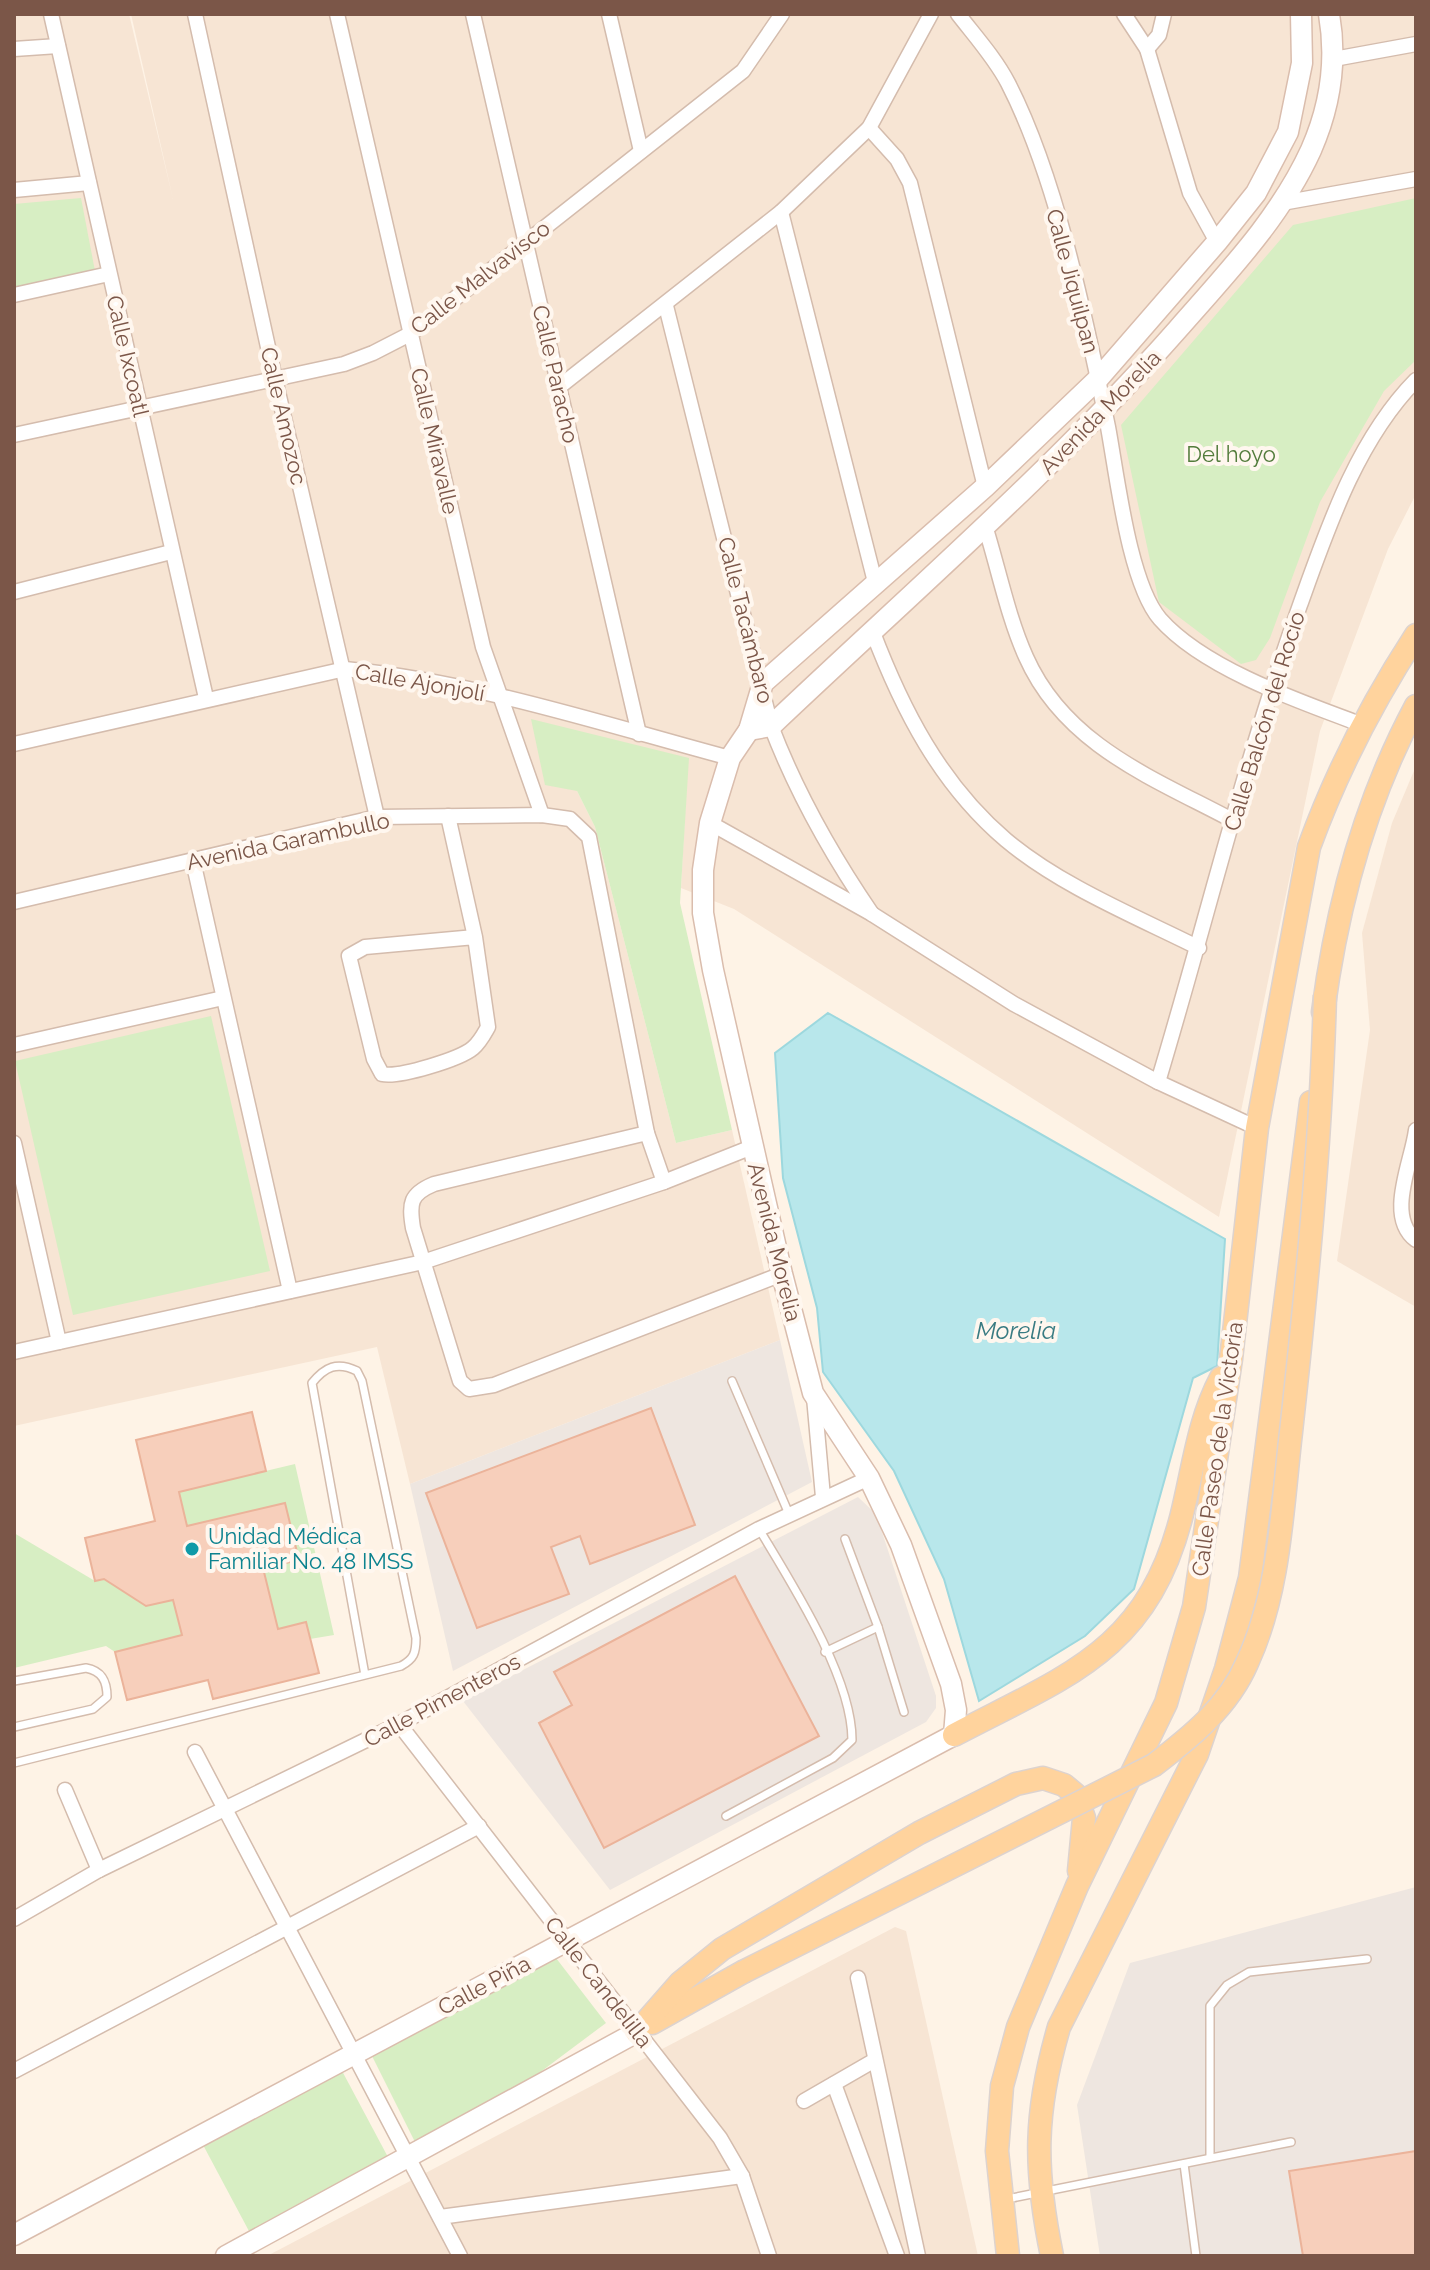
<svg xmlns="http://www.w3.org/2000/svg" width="1430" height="2270" font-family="Raleway,sans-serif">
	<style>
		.residential { fill: #f7e5d4 }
		.industrial { fill: #eee6e0 }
		.green { fill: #d7eec3 }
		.water { fill: #b8e7eb; stroke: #9dd8de; stroke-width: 2 }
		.building { fill: #f7cfbb; stroke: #ebb39a; stroke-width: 2 }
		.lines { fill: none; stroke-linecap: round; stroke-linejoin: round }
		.service-casing { stroke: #d4bcad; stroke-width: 10 }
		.minor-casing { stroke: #d4bcad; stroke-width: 17 }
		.secondary-casing { stroke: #dabdad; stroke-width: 23 }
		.primary-casing { stroke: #ddd3cf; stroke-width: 25 }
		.service { stroke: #fff; stroke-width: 7 }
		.minor { stroke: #fff; stroke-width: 14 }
		.secondary { stroke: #fff; stroke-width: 20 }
		.primary { stroke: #ffd39d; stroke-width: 22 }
		.primary-bridge-casing { stroke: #ddd3cf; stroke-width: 25; stroke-linecap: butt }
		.primary-bridge { stroke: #ffd39d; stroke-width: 22 }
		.culture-dot { fill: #0f9aa8; stroke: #fff7ef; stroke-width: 3 }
		.labels { text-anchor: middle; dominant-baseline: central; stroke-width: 8; stroke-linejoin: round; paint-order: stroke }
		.street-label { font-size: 22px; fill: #7b5648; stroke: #fff7ef }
		.park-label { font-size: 22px; fill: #537c3c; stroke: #fff7ef }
		.culture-label { font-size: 22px; fill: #0d838f; stroke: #fff7ef; text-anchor: start }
		.water-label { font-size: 24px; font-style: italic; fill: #397b82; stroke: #fff7ef }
	</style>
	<rect width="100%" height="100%" fill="#fef3e6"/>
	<g class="residential">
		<path d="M14 14H129L173 199 131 14H1416V494L1388 549 1320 731 1219 1217 734 909 681 888 688 758 577 791 595 827 676 1143 732 1130 780 1340 410 1484 377 1347 14 1426Z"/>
		<path d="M1416 766V1307L1337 1261 1370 1030 1362 933 1392 823Z"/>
		<path d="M895 1927 906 1931 978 2256H267Z"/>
	</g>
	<g class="industrial">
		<path d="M780 1340 812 1482 453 1671 410 1484Z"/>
		<path d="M858 1497 876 1514 936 1696V1708L926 1722 610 1890 463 1701Z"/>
		<path d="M1416 1887V2256H1100L1077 2105 1130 1963Z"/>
	</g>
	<g class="green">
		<path d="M81 198 95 271 14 288V204Z"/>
		<path d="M1416 198V360L1384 391 1320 502 1270 638 1256 660 1241 664 1159 602 1121 425 1293 225Z"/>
		<path d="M531 719 689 758 680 903 732 1130 676 1143 595 827 577 791 545 785Z"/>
		<path d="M211 1016 270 1271 73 1315 15 1061Z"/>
		<path d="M295 1464 334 1635 310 1639 306 1622 265 1632 263 1568 299 1560 285 1503 187 1526 182 1505 165 1509 162 1496Z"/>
		<path d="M14 1533 95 1581 162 1566 123 1591 146 1606 173 1600 182 1635 115 1652 106 1646 14 1668Z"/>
		<path d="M556 1958 606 2023 515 2091 415 2142 369 2050Z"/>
		<path d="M341 2069 389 2159 250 2233 202 2143Z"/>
	</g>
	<path class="water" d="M828 1013 1225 1239 1217 1366 1193 1378 1134 1589 1085 1636 979 1701 944 1579 894 1471 823 1372 817 1308 783 1178 775 1053Z"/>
	<g class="building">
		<path d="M651 1408 695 1525 590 1564 580 1536 551 1547 569 1594 477 1628 426 1493Z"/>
		<path d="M252 1412 266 1471 179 1492 187 1526 285 1503 299 1560 263 1568 278 1629 306 1622 319 1673 213 1699 208 1680 127 1700 115 1652 182 1635 173 1600 146 1606 104 1579 95 1581 85 1538 155 1521 136 1440Z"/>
		<path d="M735 1576 819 1736 604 1848 539 1723 572 1705 554 1672Z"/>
		<path d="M1416 2151V2256H1303L1289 2171Z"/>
	</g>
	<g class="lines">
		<defs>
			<g id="service">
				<path d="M732 1381 789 1514"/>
				<path d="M845 1539 878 1627 904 1712"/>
				<path d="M825 1652 878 1627"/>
				<path d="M14 1681 86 1668C102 1671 107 1681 107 1697L93 1709 14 1727"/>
				<path d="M14 1763 401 1666C414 1659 416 1653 416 1638L362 1381 357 1371C337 1361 325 1367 312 1383L365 1675"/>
				<path d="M726 1816 833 1758 852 1740C852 1677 792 1584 759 1529"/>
				<path d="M1210 2158V2006L1227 1985 1249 1972 1367 1959"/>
				<path d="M1184 2164 1196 2256"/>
				<path d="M1007 2199 1291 2142"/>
			</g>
			<g id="minor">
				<path d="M51 14 206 698"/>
				<path d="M195 14 275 379 377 817"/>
				<path d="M337 14 483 647 542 815"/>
				<path d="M473 14 639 734"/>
				<path d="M609 14 641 151"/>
				<path d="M958 14C975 36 995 58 1008 83 1057 178 1086 321 1108 427 1117 475 1129 583 1160 619 1204 669 1301 702 1363 725"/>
				<path d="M1124 14 1147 49 1190 193 1217 242"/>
				<path d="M14 49 58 46"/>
				<path d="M1147 49 1159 35 1164 14"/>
				<path d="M1334 59 1416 44"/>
				<path d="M869 128 897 159 910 183 985 487"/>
				<path d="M14 190 89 183"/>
				<path d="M1282 203 1416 179"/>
				<path d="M781 212 875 582"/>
				<path d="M14 295 109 274"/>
				<path d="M666 306 771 726C797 794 831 854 872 914"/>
				<path d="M559 387 781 212 869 128 931 14"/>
				<path d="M14 435 344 364 373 353 410 334 743 71 782 14"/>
				<path d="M986 529C999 571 1008 617 1026 657 1065 745 1153 778 1232 820"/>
				<path d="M14 592 171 552"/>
				<path d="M872 630C902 709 940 784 1006 840 1061 886 1135 916 1199 948"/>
				<path d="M14 744 345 669C476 682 603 724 730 758"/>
				<path d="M448 816 475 937 488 1027C484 1034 480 1042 473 1048 460 1059 399 1078 382 1074L374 1059 349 956 365 947 475 937"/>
				<path d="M710 823 872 914 1014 1004 1158 1082 1257 1128"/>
				<path d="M193 861 290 1291"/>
				<path d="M14 902 377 817 542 815 570 819 589 837 647 1133 664 1182"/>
				<path d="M14 1045 223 998"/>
				<path d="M1158 1082C1206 923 1244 762 1300 605 1328 527 1357 440 1416 380"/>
				<path d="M1416 1130C1412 1162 1385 1217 1416 1240"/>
				<path d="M647 1133 434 1184C410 1194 409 1203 413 1228L460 1381 469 1389 494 1385 782 1274"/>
				<path d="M14 1143 59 1342"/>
				<path d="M14 1352 423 1262 664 1182 752 1147"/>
				<path d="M814 1397 823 1497"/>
				<path d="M399 1724 720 2138 742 2176 769 2256"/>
				<path d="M195 1752 460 2256"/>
				<path d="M65 1790 99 1870"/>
				<path d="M14 1919 99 1870 399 1724 759 1529 869 1478"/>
				<path d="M858 1978 918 2256"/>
				<path d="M14 2071 479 1826"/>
				<path d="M834 2084 897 2256"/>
				<path d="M804 2101 875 2060"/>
				<path d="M440 2217 742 2176"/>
			</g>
			<g id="secondary">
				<path d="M749 730 771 726C909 595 1052 472 1178 329 1227 273 1280 218 1311 150 1330 107 1337 60 1329 14"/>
				<path d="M14 2235 954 1735 956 1710 951 1684 901 1545 869 1478 813 1393 782 1274 713 970 703 913V870L710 823 730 758 749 730 763 683 985 487 1098 379 1217 242 1256 193 1288 132 1302 63 1301 14"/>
				<path d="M226 2256 637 2032"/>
			</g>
			<g id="primary">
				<path d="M1323 1012C1337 905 1365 801 1416 706"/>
				<path d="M954 1735C1066 1676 1146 1652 1181 1518 1193 1471 1198 1421 1221 1378"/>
				<path d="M652 2023 743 1972"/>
				<path d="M637 2032 680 1983 722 1949 919 1833 1016 1784 1043 1778 1064 1785 1076 1795 1084 1818 1079 1871"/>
				<path d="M1008 2256 997 2151 1002 2086 1018 2027 1077 1886 1166 1703 1194 1607 1231 1359 1257 1128 1309 847C1336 773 1373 701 1416 635"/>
				<path d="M1052 2256C1034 2169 1034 2113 1059 2027L1197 1754 1226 1669 1250 1578 1311 1102"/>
			</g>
		</defs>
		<use href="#service" class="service-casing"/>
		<use href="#minor" class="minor-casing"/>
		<use href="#secondary" class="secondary-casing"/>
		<use href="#primary" class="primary-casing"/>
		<use href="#service" class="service"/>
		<use href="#minor" class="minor"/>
		<use href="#secondary" class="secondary"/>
		<use href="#primary" class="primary"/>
		<defs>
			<path id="primary-bridge" d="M743 1972 1154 1765C1191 1737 1228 1707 1247 1663 1280 1592 1282 1509 1291 1432 1307 1286 1321 1142 1325 995"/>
		</defs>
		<use href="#primary-bridge" class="primary-bridge-casing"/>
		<use href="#primary-bridge" class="primary-bridge"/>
	</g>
	<circle class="culture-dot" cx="192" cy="1549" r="8"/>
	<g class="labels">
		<g class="street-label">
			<text transform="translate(480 277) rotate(-38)">Calle Malvavisco</text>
			<text transform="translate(1073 281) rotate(75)">Calle Jiquilpan</text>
			<text transform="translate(128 356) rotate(77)">Calle Ixcoatl</text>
			<text transform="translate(556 374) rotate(77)">Calle Paracho</text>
			<text transform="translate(1100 412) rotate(-46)">Avenida Morelia</text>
			<text transform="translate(284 416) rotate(77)">Calle Amozoc</text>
			<text transform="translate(435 441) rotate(77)">Calle Miravalle</text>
			<text transform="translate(746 620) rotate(76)">Calle Tacámbaro</text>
			<text transform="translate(420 682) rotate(10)">Calle Ajonjolí</text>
			<text transform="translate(1264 721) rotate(-73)">Calle Balcón del Rocío</text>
			<text transform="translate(288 841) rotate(-12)">Avenida Garambullo</text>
			<text transform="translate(775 1242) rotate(76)">Avenida Morelia</text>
			<text transform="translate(1217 1449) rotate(-82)">Calle Paseo de la Victoria</text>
			<text transform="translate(442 1700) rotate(-28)">Calle Pimenteros</text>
			<text transform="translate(599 1982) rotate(52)">Calle Candelilla</text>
			<text transform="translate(484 1985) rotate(-28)">Calle Piña</text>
		</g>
		<g class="park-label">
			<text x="1231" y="454">Del hoyo</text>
		</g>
		<g class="culture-label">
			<text x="208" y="1536">Unidad Médica<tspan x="208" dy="25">Familiar No. 48 IMSS</tspan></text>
		</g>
		<g class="water-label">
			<text x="1016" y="1330">Morelia</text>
		</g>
	</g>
	<rect width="1430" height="2270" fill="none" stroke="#7b5648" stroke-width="32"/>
</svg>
